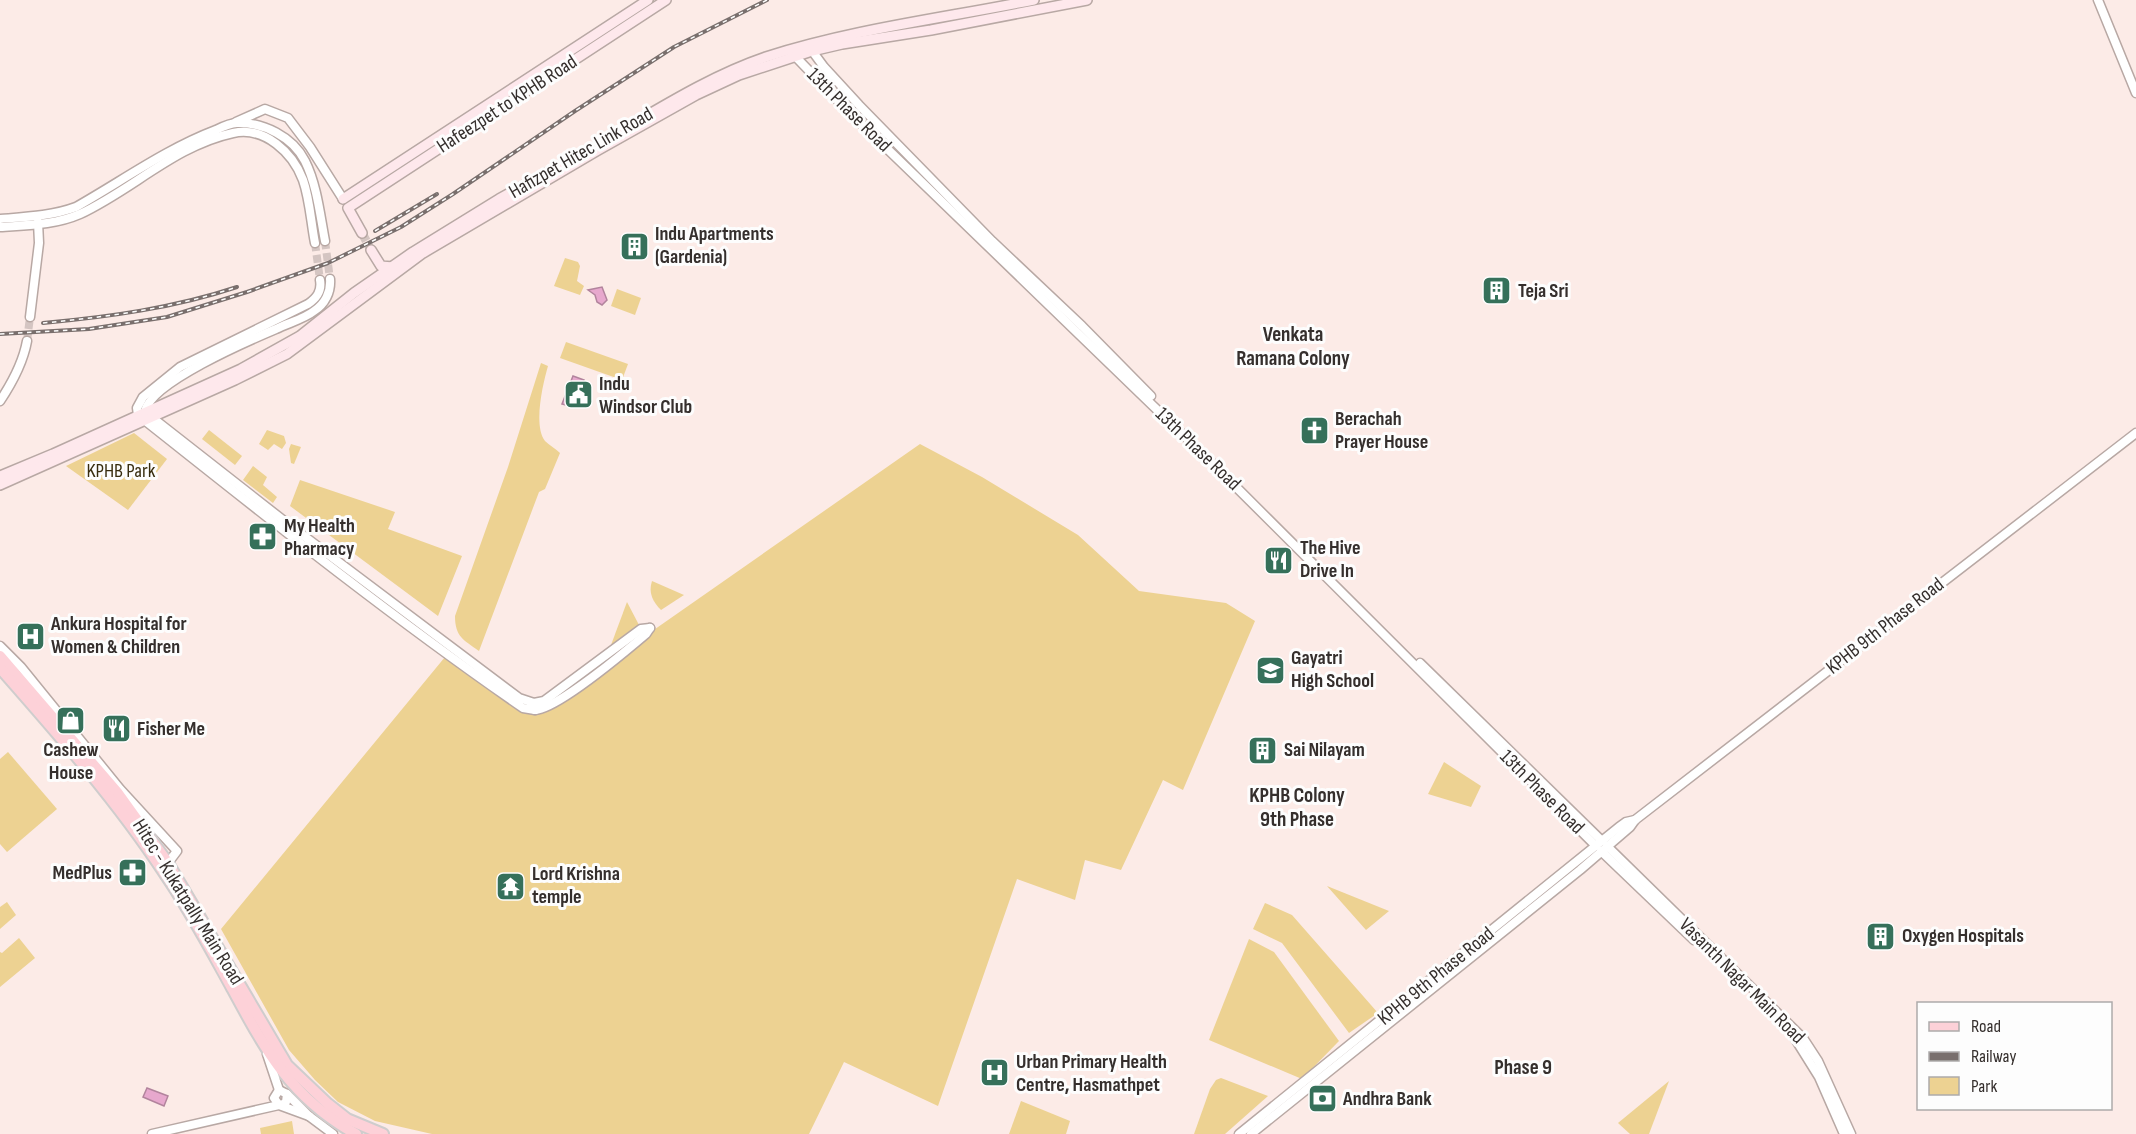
<svg xmlns="http://www.w3.org/2000/svg" width="2136" height="1134" font-family="'Sofia Sans Condensed',sans-serif">
	<style>
		.green { fill: #edd292 }
		.water { fill: #e7a8cd; stroke: #b2849d; stroke-width: 1.5 }
		.lines { fill: none; stroke-linecap: round; stroke-linejoin: round }
		.tertiary-tunnel { stroke: #d4c5c2; stroke-width: 8; stroke-dasharray: 8 4; stroke-linecap: butt }
		.secondary-tunnel { stroke: #d4c5c2; stroke-width: 9; stroke-dasharray: 9 4.5; stroke-linecap: butt }
		.tertiary-casing { stroke: #b8a8a4; stroke-width: 11 }
		.secondary-casing { stroke: #b8a8a4; stroke-width: 12 }
		.primary-casing { stroke: #cfcdcd; stroke-width: 14 }
		.tertiary { stroke: #fff; stroke-width: 8 }
		.secondary { stroke: #fee8ec; stroke-width: 9 }
		.primary { stroke: #fdd1d8; stroke-width: 10 }
		.rail-casing { stroke: #796f6d; stroke-width: 4 }
		.rail { stroke: #fdfdfd; stroke-width: 1.5; stroke-dasharray: 4.5; stroke-linecap: butt }
		.labels { text-anchor: middle; dominant-baseline: central; stroke-width: 6; stroke-linejoin: round; paint-order: stroke }
		.street-label { font-size: 20px; fill: #352f2d; stroke: #fdfdfd }
		.poi-label { font-size: 20px; font-weight: bold; fill: #352f2d; stroke: #fdfdfd; text-anchor: start }
		.park-label { font-size: 20px; fill: #382d0f; stroke: #fdfdfd }
		.neighbourhood-label { font-size: 21px; font-weight: bold; fill: #352f2d; stroke: #fdfdfd }
	</style>
	<rect width="100%" height="100%" fill="#fcebe7"/>
	<g class="green">
		<path d="M565 258 578 262 580 266 577 281 584 286 580 295 554 286Z"/>
		<path d="M617 289 641 298 635 315 611 306Z"/>
		<path d="M566 342 628 364 622 380 560 358Z"/>
		<path d="M541 363 548 366C543 383 533 426 545 441 549 445 556 449 560 453L545 489 539 492 479 651C464 640 455 637 455 616L508 467Z"/>
		<path d="M209 430 242 456 235 465 202 439Z"/>
		<path d="M267 430 284 436 286 443 282 449 274 444 268 450 259 444Z"/>
		<path d="M134 433 167 459 128 510 66 466Z"/>
		<path d="M291 444 301 447 294 464 291 463 289 449Z"/>
		<path d="M920 444 982 477 1078 535 1139 591 1226 603 1255 621 1183 790 1163 780 1121 870 1085 860 1075 900 1017 879 938 1106 844 1062 809 1134H432L375 1121 338 1102 315 1080 289 1050 221 929 445 657 532 715Z"/>
		<path d="M253 466 267 477 263 485 277 497 273 503 243 480Z"/>
		<path d="M300 480 395 512 388 529 462 556 438 616 290 506Z"/>
		<path d="M652 581 684 595 661 610C653 602 648 593 652 581Z"/>
		<path d="M627 602 639 625 611 645Z"/>
		<path d="M8 752 57 809 7 852 0 844V759Z"/>
		<path d="M1444 762 1481 786 1471 807 1428 794Z"/>
		<path d="M1327 886 1389 911 1366 930Z"/>
		<path d="M7 902 16 915 0 929V907Z"/>
		<path d="M1265 903 1292 915 1378 1013 1349 1033 1282 943 1253 929Z"/>
		<path d="M19 938 35 958 0 987V952L2 953Z"/>
		<path d="M1249 939 1274 952 1339 1041 1302 1079 1209 1040Z"/>
		<path d="M1221 1078 1268 1096 1225 1134H1194L1210 1089 1216 1080Z"/>
		<path d="M1669 1081 1649 1134H1630L1618 1123Z"/>
		<path d="M1021 1101 1070 1121 1066 1134H1009Z"/>
		<path d="M292 1121 294 1134H261L260 1128Z"/>
	</g>
	<g class="water">
		<path d="M602 287 607 300 602 305 597 302 595 295 588 290Z"/>
		<path d="M573 376 584 380 574 407 562 404Z"/>
		<path d="M147 1088 168 1096 164 1106 143 1097Z"/>
	</g>
	<g class="lines">
		<g class="tertiary-tunnel">
			<path d="M325 241 330 279"/>
			<path d="M315 243 320 280"/>
			<path d="M27 341 30 317"/>
		</g>
		<path class="secondary-tunnel" d="M362 233 371 250"/>
		<defs>
			<g id="tertiary">
				<path d="M2098 0 2136 93"/>
				<path d="M810 48 824 67 859 105 992 241 1082 326 1151 396"/>
				<path d="M791 52 845 108 1207 458 1596 846"/>
				<path d="M236 122 265 109 288 118 310 147 343 199"/>
				<path d="M0 219C26 217 52 216 76 207 122 181 166 149 216 130 222 127 230 123 237 123 263 122 293 137 305 161 317 185 320 215 325 241"/>
				<path d="M0 227C27 225 55 225 80 214 132 190 176 145 233 133 265 126 293 153 303 180 310 200 311 223 315 243"/>
				<path d="M330 279C331 292 325 304 314 311 304 319 288 323 276 329 250 340 149 383 145 412L288 524 519 698 534 703 544 701 641 629 650 628"/>
				<path d="M320 280C322 291 317 298 308 304L180 367 143 397 137 408 138 415C264 515 390 616 523 708L535 710 534 703"/>
				<path d="M30 317 39 243 38 222"/>
				<path d="M0 401C12 383 23 363 27 341"/>
				<path d="M0 646 21 667 120 789 177 851 168 863"/>
				<path d="M1420 663 1602 841"/>
				<path d="M535 710C557 709 626 651 646 634L650 628"/>
				<path d="M1607 846 1803 1038 1818 1061 1851 1134"/>
				<path d="M1601 851 1694 940"/>
				<path d="M1794 1037 1819 1077 1844 1134"/>
				<path d="M267 1054 279 1090"/>
				<path d="M287 1094 309 1116 333 1134"/>
				<path d="M152 1134 279 1105C282 1105 284 1104 286 1102L287 1094 279 1090 274 1098 279 1105 309 1116"/>
				<path d="M1239 1134 1619 827 1626 822 1635 820"/>
				<path d="M1251 1134 1580 870 1630 827 1635 820 2136 433"/>
			</g>
			<g id="secondary">
				<path d="M624 129C670 102 716 74 766 57 853 29 945 18 1034 0"/>
				<path d="M343 199 648 0"/>
				<path d="M362 233 348 208 666 0"/>
				<path d="M371 250 381 266 393 267"/>
				<path d="M0 476 53 454 241 369 300 336 354 293 413 252 499 199 570 160"/>
				<path d="M0 485 235 380 287 354 423 253 598 150 696 95 739 75 812 51 842 44 931 30 1087 0"/>
			</g>
			<g id="primary">
				<path d="M0 656 117 792 168 863 287 1065 328 1104 347 1119 383 1134"/>
				<path d="M0 668C58 734 117 801 165 874 190 910 211 950 232 988 266 1051 291 1098 356 1134"/>
			</g>
		</defs>
		<use href="#tertiary" class="tertiary-casing"/>
		<use href="#secondary" class="secondary-casing"/>
		<use href="#primary" class="primary-casing"/>
		<use href="#tertiary" class="tertiary"/>
		<use href="#secondary" class="secondary"/>
		<use href="#primary" class="primary"/>
		<defs>
			<g id="rail">
				<path d="M375 231 437 194"/>
				<path d="M43 323C108 317 174 308 237 287"/>
				<path d="M0 334 89 329 167 317 247 292 328 263 401 227 453 194 575 111 674 47 767 0"/>
			</g>
		</defs>
		<use href="#rail" class="rail-casing"/>
		<use href="#rail" class="rail"/>
	</g>
	<defs>
		<symbol id="building-square" viewBox="-11 -11 22 22"><rect x="-9" y="-9" width="18" height="18" rx="4" fill="#36705a" stroke="#fdfdfd"/><path d="M-4-6H4V6H1V3H-1V6H-4ZM-2.5-4.3h1.7v1.8h-1.7ZM.8-4.3h1.7v1.8H.8ZM-2.5-1h1.7V.8h-1.7ZM.8-1h1.7V.8H.8Z" fill="#fff"/></symbol>
		<symbol id="civic-square" viewBox="-11 -11 22 22"><rect x="-9" y="-9" width="18" height="18" rx="4" fill="#36705a" stroke="#fdfdfd"/><path d="M-.6-6.5H3V-4.5H.6V-3L4-1V1h2V6H-6V1h2V-1L-.6-3ZM-1.2 2.5V6h2.4V2.5Z" fill="#fff"/></symbol>
		<symbol id="church-square" viewBox="-11 -11 22 22"><rect x="-9" y="-9" width="18" height="18" rx="4" fill="#36705a" stroke="#fdfdfd"/><path d="M-1.2-6h2.4v3.5h3.3v2.4h-3.3V6h-2.4V-.1h-3.3v-2.4h3.3Z" fill="#fff"/></symbol>
		<symbol id="pharmacy-square" viewBox="-11 -11 22 22"><rect x="-9" y="-9" width="18" height="18" rx="4" fill="#36705a" stroke="#fdfdfd"/><path d="M-2-6h4v4h4v4h-4v4h-4v-4h-4v-4h4Z" fill="#fff"/></symbol>
		<symbol id="restaurant-square" viewBox="-11 -11 22 22"><rect x="-9" y="-9" width="18" height="18" rx="4" fill="#36705a" stroke="#fdfdfd"/><path d="M-5-6h1v4h1v-4h1v4h1v-4h1v5L-1.5 .5V6h-2V.5L-5-1ZM5-6V6H3V1.5H1.5Q1.5-4 5-6Z" fill="#fff"/></symbol>
		<symbol id="hospital-square" viewBox="-11 -11 22 22"><rect x="-9" y="-9" width="18" height="18" rx="4" fill="#36705a" stroke="#fdfdfd"/><path d="M-5-5h3v3.5h4V-5h3V5h-3V1.5h-4V5h-3Z" fill="#fff"/></symbol>
		<symbol id="school-square" viewBox="-11 -11 22 22"><rect x="-9" y="-9" width="18" height="18" rx="4" fill="#36705a" stroke="#fdfdfd"/><path d="M0-5L7-2L0 1L-7-2ZM-4 1L0 2.5L4 1V4Q0 6-4 4Z" fill="#fff"/></symbol>
		<symbol id="shop-square" viewBox="-11 -11 22 22"><rect x="-9" y="-9" width="18" height="18" rx="4" fill="#36705a" stroke="#fdfdfd"/><path d="M-5-2.5h2.3a2.7 3.5 0 0 1 5.4 0H5L5.5 6h-11ZM-1.5-2.5h3a1.5 2.3 0 0 0-3 0Z" fill="#fff"/></symbol>
		<symbol id="temple-square" viewBox="-11 -11 22 22"><rect x="-9" y="-9" width="18" height="18" rx="4" fill="#36705a" stroke="#fdfdfd"/><path d="M0-6L5-2H3V0L6.5 2.5H4V6H1.5V3h-3V6H-4V2.5H-6.5L-3 0V-2H-5Z" fill="#fff"/></symbol>
		<symbol id="bank-square" viewBox="-11 -11 22 22"><rect x="-9" y="-9" width="18" height="18" rx="4" fill="#36705a" stroke="#fdfdfd"/><path d="M-6-4H6V4H-6ZM0-2.3a2.3 2.3 0 1 0 0 4.6a2.3 2.3 0 1 0 0-4.6Z" fill="#fff"/></symbol>
	</defs>
	<g fill-rule="evenodd">
		<use href="#building-square" x="618" y="230" width="33" height="33"/>
		<use href="#building-square" x="1480" y="274" width="33" height="33"/>
		<use href="#civic-square" x="562" y="378" width="33" height="33"/>
		<use href="#church-square" x="1298" y="414" width="33" height="33"/>
		<use href="#pharmacy-square" x="246" y="520" width="33" height="33"/>
		<use href="#restaurant-square" x="1262" y="544" width="33" height="33"/>
		<use href="#hospital-square" x="14" y="620" width="33" height="33"/>
		<use href="#school-square" x="1254" y="654" width="33" height="33"/>
		<use href="#shop-square" x="54" y="704" width="33" height="33"/>
		<use href="#restaurant-square" x="100" y="712" width="33" height="33"/>
		<use href="#building-square" x="1246" y="734" width="33" height="33"/>
		<use href="#pharmacy-square" x="116" y="856" width="33" height="33"/>
		<use href="#temple-square" x="494" y="870" width="33" height="33"/>
		<use href="#building-square" x="1864" y="920" width="33" height="33"/>
		<use href="#hospital-square" x="978" y="1056" width="33" height="33"/>
		<use href="#bank-square" x="1306" y="1082" width="33" height="33"/>
	</g>
	<g class="labels">
		<g class="street-label">
			<text transform="translate(507 104) rotate(-33)">Hafeezpet to KPHB Road</text>
			<text transform="translate(849 110) rotate(45)">13th Phase Road</text>
			<text transform="translate(581 153) rotate(-30)">Hafizpet Hitec Link Road</text>
			<text transform="translate(1198 449) rotate(44)">13th Phase Road</text>
			<text transform="translate(1885 626) rotate(-38)">KPHB 9th Phase Road</text>
			<text transform="translate(1542 792) rotate(45)">13th Phase Road</text>
			<text transform="translate(188 902) rotate(58)">Hitec - Kukatpally Main Road</text>
			<text transform="translate(1436 976) rotate(-39)">KPHB 9th Phase Road</text>
			<text transform="translate(1742 981) rotate(45)">Vasanth Nagar Main Road</text>
		</g>
		<g class="poi-label">
			<text x="655" y="234">Indu Apartments<tspan x="655" dy="23">(Gardenia)</tspan></text>
			<text x="1518" y="291">Teja Sri</text>
			<text x="599" y="384">Indu<tspan x="599" dy="23">Windsor Club</tspan></text>
			<text x="1335" y="419">Berachah<tspan x="1335" dy="23">Prayer House</tspan></text>
			<text x="284" y="526">My Health<tspan x="284" dy="23">Pharmacy</tspan></text>
			<text x="1300" y="548">The Hive<tspan x="1300" dy="23">Drive In</tspan></text>
			<text x="51" y="624">Ankura Hospital for<tspan x="51" dy="23">Women &amp; Children</tspan></text>
			<text x="1291" y="658">Gayatri<tspan x="1291" dy="23">High School</tspan></text>
			<text x="137" y="729">Fisher Me</text>
			<text x="71" y="750" text-anchor="middle">Cashew<tspan x="71" dy="23">House</tspan></text>
			<text x="1284" y="750">Sai Nilayam</text>
			<text x="112" y="873" text-anchor="end">MedPlus</text>
			<text x="532" y="874">Lord Krishna<tspan x="532" dy="23">temple</tspan></text>
			<text x="1902" y="936">Oxygen Hospitals</text>
			<text x="1016" y="1062">Urban Primary Health<tspan x="1016" dy="23">Centre, Hasmathpet</tspan></text>
			<text x="1343" y="1099">Andhra Bank</text>
		</g>
		<g class="park-label">
			<text x="121" y="471">KPHB Park</text>
		</g>
		<g class="neighbourhood-label">
			<text x="1293" y="334">Venkata<tspan x="1293" dy="24">Ramana Colony</tspan></text>
			<text x="1297" y="795">KPHB Colony<tspan x="1297" dy="24">9th Phase</tspan></text>
			<text x="1523" y="1067">Phase 9</text>
		</g>
	</g>
	<rect x="1917" y="1002" width="195" height="108" fill="#fdfdfd" stroke="#adabaa" stroke-width="1.5"/>
	<rect x="1929" y="1022" width="30" height="9" fill="#fdd1d8" stroke="#adabaa" stroke-width="1.5"/>
	<text x="1971" y="1032" font-size="18" fill="#352f2d">Road</text>
	<rect x="1929" y="1052" width="30" height="9" fill="#796f6d" stroke="#adabaa" stroke-width="1.5"/>
	<text x="1971" y="1062" font-size="18" fill="#352f2d">Railway</text>
	<rect x="1929" y="1077" width="30" height="18" fill="#edd292" stroke="#adabaa" stroke-width="1.5"/>
	<text x="1971" y="1092" font-size="18" fill="#352f2d">Park</text>
</svg>
